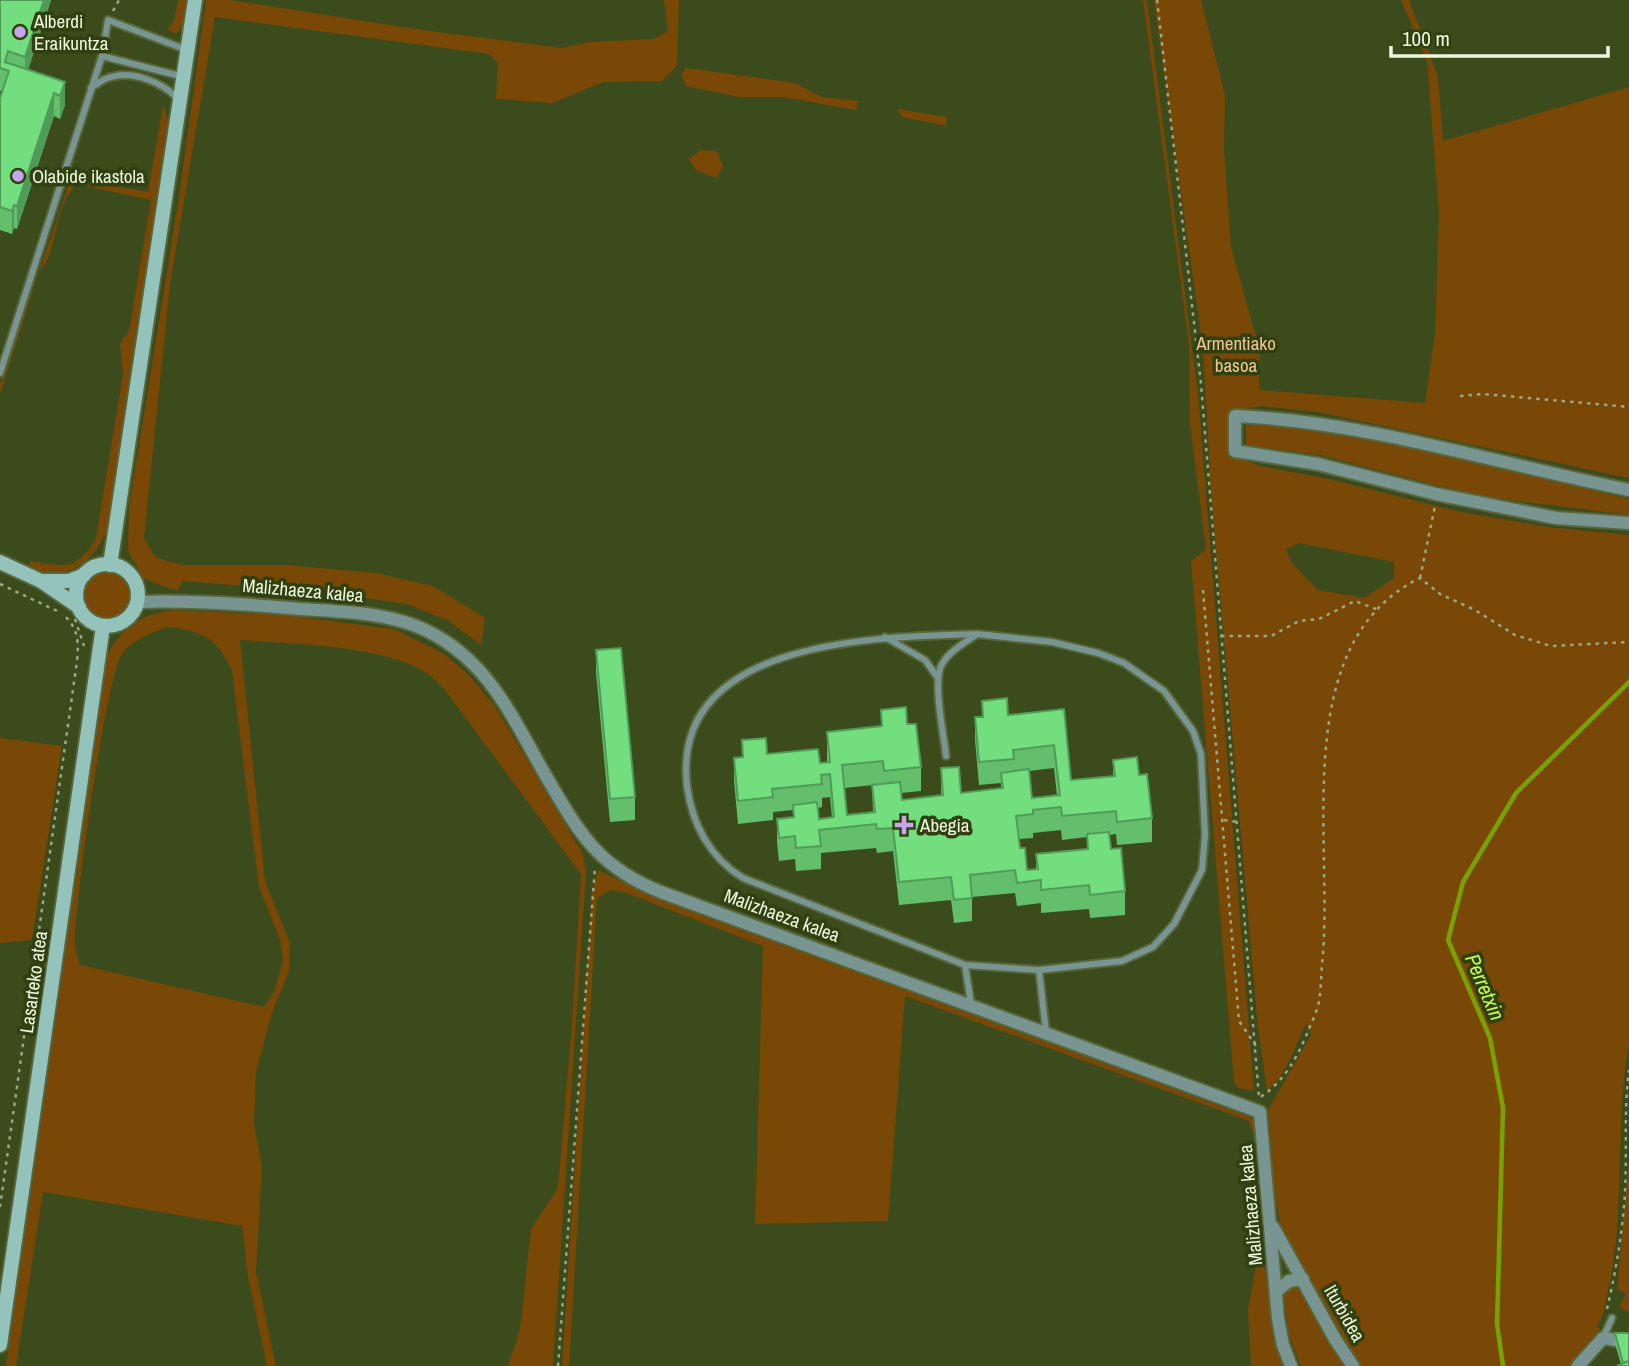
<svg xmlns="http://www.w3.org/2000/svg" width="1629" height="1366" font-family="'Archivo Narrow',sans-serif">
	<style>
		.green { fill: #794806; fill-rule: evenodd }
		.lines { fill: none; stroke-linecap: round; stroke-linejoin: round }
		.stream { stroke: #79a201; stroke-width: 4.5 }
		.lane-casing { stroke: #57673b; stroke-width: 10 }
		.street-casing { stroke: #57673b; stroke-width: 16 }
		.secondary-casing { stroke: #57673b; stroke-width: 18 }
		.path { stroke: #9ba985; stroke-width: 2.5; stroke-dasharray: 3.5 5; stroke-linecap: butt }
		.lane { stroke: #799591; stroke-width: 6 }
		.street { stroke: #799591; stroke-width: 12 }
		.secondary { stroke: #94c3bc; stroke-width: 14 }
		.wall { fill: #63bf6c; fill-rule: evenodd }
		.shaded-wall { fill: #509b58 }
		.building { fill: #73de7d; stroke: #509b58; stroke-width: 2 }
		.poi-dot { fill: #c8a5ef; stroke: #304011; stroke-width: 2.5 }
		.labels { text-anchor: middle; dominant-baseline: central; stroke-width: 7; stroke-linejoin: round; paint-order: stroke }
		.poi-label { font-size: 19px; fill: #ecf7dd; stroke: #304011; text-anchor: start }
		.park-label { font-size: 19px; fill: #f0c396; stroke: #304011 }
		.street-label { font-size: 19px; fill: #ecf7dd; stroke: #304011 }
		.water-label { font-size: 21px; font-style: italic; fill: #c3fa55; stroke: #304011 }
	</style>
	<rect width="100%" height="100%" fill="#3b4b1c"/>
	<g class="green">
		<path d="M178 0H187L183 26 176 34 167 29 174 21Z"/>
		<path d="M206 0H230L422 30 562 48 591 42 654 39 668 31 664 0H679L677 66 662 81 603 82 552 103 496 99 498 63 489 54 215 17 170 284 144 538 155 557 182 565H286L376 573 433 586 485 618 481 645 449 621 407 604 323 592 182 581 177 591 143 578 128 551 129 507 179 197Z"/>
		<path d="M1143 0H1147L1198 394 1254 1091 1238 1088 1234 1082 1191 561 1206 549 1190 423 1189 345Z"/>
		<path d="M1154 0H1201L1225 95 1224 151 1231 247 1260 351 1259 390 1425 403 1435 333 1439 214 1427 60 1401 0H1409L1438 77 1443 141 1629 87V478L1318 412 1261 406 1235 411 1234 456 1261 466 1329 479 1461 512 1548 527 1629 535V1043C1614 1126 1627 1213 1607 1296 1605 1306 1604 1318 1597 1326L1602 1331 1593 1349 1574 1366H1358L1333 1329 1282 1233 1274 1190 1268 1110 1311 1035 1306 1023C1296 1044 1287 1076 1267 1090L1258 1028 1211 492 1203 349ZM1299 543 1394 562V578L1364 598 1318 590 1291 562 1286 549Z"/>
		<path d="M686 68 795 83 822 97 858 101 856 110 783 97H739L686 86 681 74Z"/>
		<path d="M163 105 168 120 108 528C94 562 66 586 29 566L31 561C65 567 76 571 96 539L123 374 120 344 129 331 151 200 77 184C53 205 59 251 39 272L0 394V384L71 178 148 192Z"/>
		<path d="M897 109 947 117 946 126 902 117Z"/>
		<path d="M700 150 717 151 723 167 716 178 696 170 689 159Z"/>
		<path d="M1246 424 1294 428 1389 443 1629 499V515L1478 496 1320 455 1246 445Z"/>
		<circle cx="107" cy="594" r="24"/>
		<path d="M174 610 285 615 394 629 443 653 468 674 495 706 583 854 586 872 553 1366H508L520 1329 531 1229 558 1188 572 1023 581 874 445 690C439 685 433 676 425 672 381 645 292 644 240 640L265 881 290 943 289 971 272 1013 256 1071 254 1124 262 1167 256 1272 276 1366H267L248 1277 242 1226 43 1192 16 1366H6L108 653C125 625 142 614 174 610ZM167 627C202 630 217 639 232 670L259 887 280 939 283 961 274 992 264 1007 80 965C78 958 75 951 75 944 74 908 106 676 122 654 132 640 151 633 167 627Z"/>
		<path d="M0 738 62 746 32 940 0 943Z"/>
		<path d="M598 870 663 901 1250 1117 1255 1121 1287 1366H1251L1248 1309 1262 1235 1255 1139 1249 1121 905 996 888 1221 755 1224 763 946 624 892 611 890 597 898 569 1366H562L592 894Z"/>
		<path d="M1629 1159V1311L1628 1312 1619 1307 1626 1294 1617 1289Z"/>
		<path d="M1291 1284 1303 1285 1349 1366H1301L1289 1335 1283 1290Z"/>
	</g>
	<g class="lines">
		<path class="stream" d="M1503 1366 1497 1324 1503 1108 1490 1038 1448 940 1463 882 1516 793 1629 682"/>
		<defs>
			<g id="lane">
				<path d="M102 56 108 20 187 50"/>
				<path d="M91 88C97 84 104 78 111 77 133 70 163 83 177 98"/>
				<path d="M0 373 102 56 184 77"/>
				<path d="M977 634 1052 642 1098 653 1124 663 1164 691 1193 731 1201 754 1205 835 1202 870 1174 924 1153 947 1122 961 1039 970 965 965 743 878C710 858 692 824 687 786 670 638 880 637 977 634Z"/>
				<path d="M885 637 925 660 938 678"/>
				<path d="M946 756C944 735 932 681 942 664 950 651 964 643 976 635"/>
				<path d="M965 965 971 1004"/>
				<path d="M1039 970 1046 1032"/>
				<path d="M1603 1338 1612 1318"/>
			</g>
			<g id="street">
				<path d="M1629 490C1498 464 1369 422 1235 416V451L1318 464 1436 494 1556 518 1629 523"/>
				<path d="M137 602C192 600 246 604 301 609 335 611 369 612 401 621 426 628 451 643 470 661 501 690 522 734 543 771 577 829 595 866 661 892L1260 1112 1278 1319 1283 1345 1291 1366"/>
				<path d="M1273 1227 1335 1339 1353 1366"/>
				<path d="M1277 1291 1289 1281 1303 1279"/>
				<path d="M1578 1366 1603 1338 1629 1342"/>
			</g>
			<g id="secondary">
				<path d="M0 562 41 581 79 607"/>
				<circle cx="107" cy="595" r="31"/>
				<path d="M110 565 195 0"/>
				<path d="M43 581H69L84 575"/>
				<path d="M0 1345 103 626"/>
			</g>
		</defs>
		<use href="#lane" class="lane-casing"/>
		<use href="#street" class="street-casing"/>
		<use href="#secondary" class="secondary-casing"/>
		<g class="path">
			<path d="M1157 0 1201 384 1259 1098C1282 1083 1295 1062 1306 1036 1310 1026 1315 1016 1318 1006 1321 993 1321 978 1322 964 1335 844 1286 644 1420 578L1440 594 1475 610 1515 635 1551 646 1629 642"/>
			<path d="M113 11 119 0"/>
			<path d="M1460 396 1483 394 1629 407"/>
			<path d="M1420 578 1435 506"/>
			<path d="M0 584 57 611"/>
			<path d="M1203 590 1239 1021 1256 1046"/>
			<path d="M75 619 84 646"/>
			<path d="M1221 636H1271L1299 621 1319 619 1355 601 1376 609"/>
			<path d="M1224 820 1238 822"/>
			<path d="M0 1207 77 661C79 641 78 628 63 614"/>
			<path d="M1607 1309C1615 1275 1621 1241 1624 1206 1628 1161 1623 1116 1629 1070"/>
			<path d="M558 1366 595 867"/>
		</g>
		<use href="#lane" class="lane"/>
		<use href="#street" class="street"/>
		<use href="#secondary" class="secondary"/>
	</g>
	<g class="wall">
		<path d="M0 0H51L28 69 65 82V105L60 119 54 116 17 229 14 228 12 234 0 230V98L2 92 0 91Z"/>
		<path d="M596 650 635 797V820L610 822 596 673Z"/>
		<path d="M982 701 1008 715 1064 709 1071 780 1113 776V760L1139 775 1152 818V842L1117 845 1116 834 1109 835 1111 849 1125 891V915L1090 918 1089 909 1041 913V903L1017 906 1015 893 972 897V921L954 923 951 900 899 905 893 851 877 853 876 848 821 853V869L796 871 795 859 779 861 777 842V819L793 817V810L773 812V820L738 824 734 781V758L742 757V740L767 754 820 763 827 762V732L881 726V710L907 724 921 767V791L901 793 902 800 941 796V768L961 793 1001 789V783L979 785 975 740V717H982ZM1054 768 1057 796 1032 798 1029 771ZM883 784 872 785 873 812 847 815 844 788ZM830 797 832 818 819 819 818 808 822 807V798ZM1061 830 1062 840 1087 837V849L1036 854V869L1027 870 1020 848 1019 839 1033 838V833Z"/>
		<path d="M1615 1333 1629 1366 1621 1364 1615 1344Z"/>
	</g>
	<g class="shaded-wall">
		<path d="M44 0H51L25 80V57Z"/>
		<path d="M65 82V105L60 119V96Z"/>
		<path d="M54 93V116L17 229V206Z"/>
		<path d="M14 205V228L12 234V211Z"/>
	</g>
	<g class="building">
		<path d="M0 0H44L25 57 8 51 5 62 65 82 60 96 54 93 17 206 14 205 12 211 0 207V98L9 71 0 68Z"/>
		<path d="M621 648 635 797 610 799 596 650Z"/>
		<path d="M1007 698 1008 715 1064 709 1071 780 1115 776 1113 760 1137 757 1139 775 1147 774 1152 818 1117 822 1116 811 1062 816 1061 807 1033 810V814L1016 816 1020 848H1025L1027 870 1038 869 1036 854 1088 849 1087 834 1109 832 1111 849 1121 848 1125 891 1090 895 1089 885 1041 890V880L1017 883 1015 870 970 875 972 898 954 900 951 877 899 882 893 828 877 829 876 824 819 830 821 846 796 848 795 836 779 838 777 819 794 817 793 805 817 802 819 819 834 817 830 774 821 775 822 784 772 789 773 797 738 801 734 758 743 757 742 740 766 738 767 754 818 749 820 763 830 762 827 732 882 726 881 710 906 707 907 724H916L921 767 884 771 883 761 842 765 847 815 875 812 872 785 900 782 902 800 943 795 941 768 959 767 961 793 1003 788 1001 773 1029 769 1032 798 1060 795 1054 745 1013 750 1014 759 979 762 975 717H983L982 701Z"/>
		<path d="M1615 1333H1629V1361L1623 1363Z"/>
		<path d="M1629 1361V1366H1617Z"/>
	</g>
	<g class="poi-dot">
		<circle cx="20" cy="32" r="7"/>
		<circle cx="18" cy="176" r="7"/>
		<path d="M900.5 814.5h7v7h7v7h-7v7h-7v-7h-7v-7h7z"/>
	</g>
	<g class="labels">
		<g class="poi-label">
			<text x="34" y="21">Alberdi<tspan x="34" dy="22">Eraikuntza</tspan></text>
			<text x="32" y="176">Olabide ikastola</text>
			<text x="920" y="825">Abegia</text>
		</g>
		<g class="park-label">
			<text x="1236" y="343">Armentiako<tspan x="1236" dy="22">basoa</tspan></text>
		</g>
		<g class="street-label">
			<text transform="translate(303 590) rotate(5)">Malizhaeza kalea</text>
			<text transform="translate(782 915) rotate(20)">Malizhaeza kalea</text>
			<text transform="translate(33 982) rotate(-82)">Lasarteko atea</text>
			<text transform="translate(1250 1205) rotate(-95)">Malizhaeza kalea</text>
			<text transform="translate(1345 1313) rotate(60)">Iturbidea</text>
		</g>
		<g class="water-label">
			<text transform="translate(1485 987) rotate(67)">Perretxin</text>
		</g>
	</g>
	<path d="M1391 46v10h217v-10" fill="none" stroke="#ecf7dd" stroke-width="3.5"/>
	<text x="1402" y="46" font-size="21" fill="#ecf7dd" stroke="#304011" stroke-width="5" paint-order="stroke">100 m</text>
</svg>
